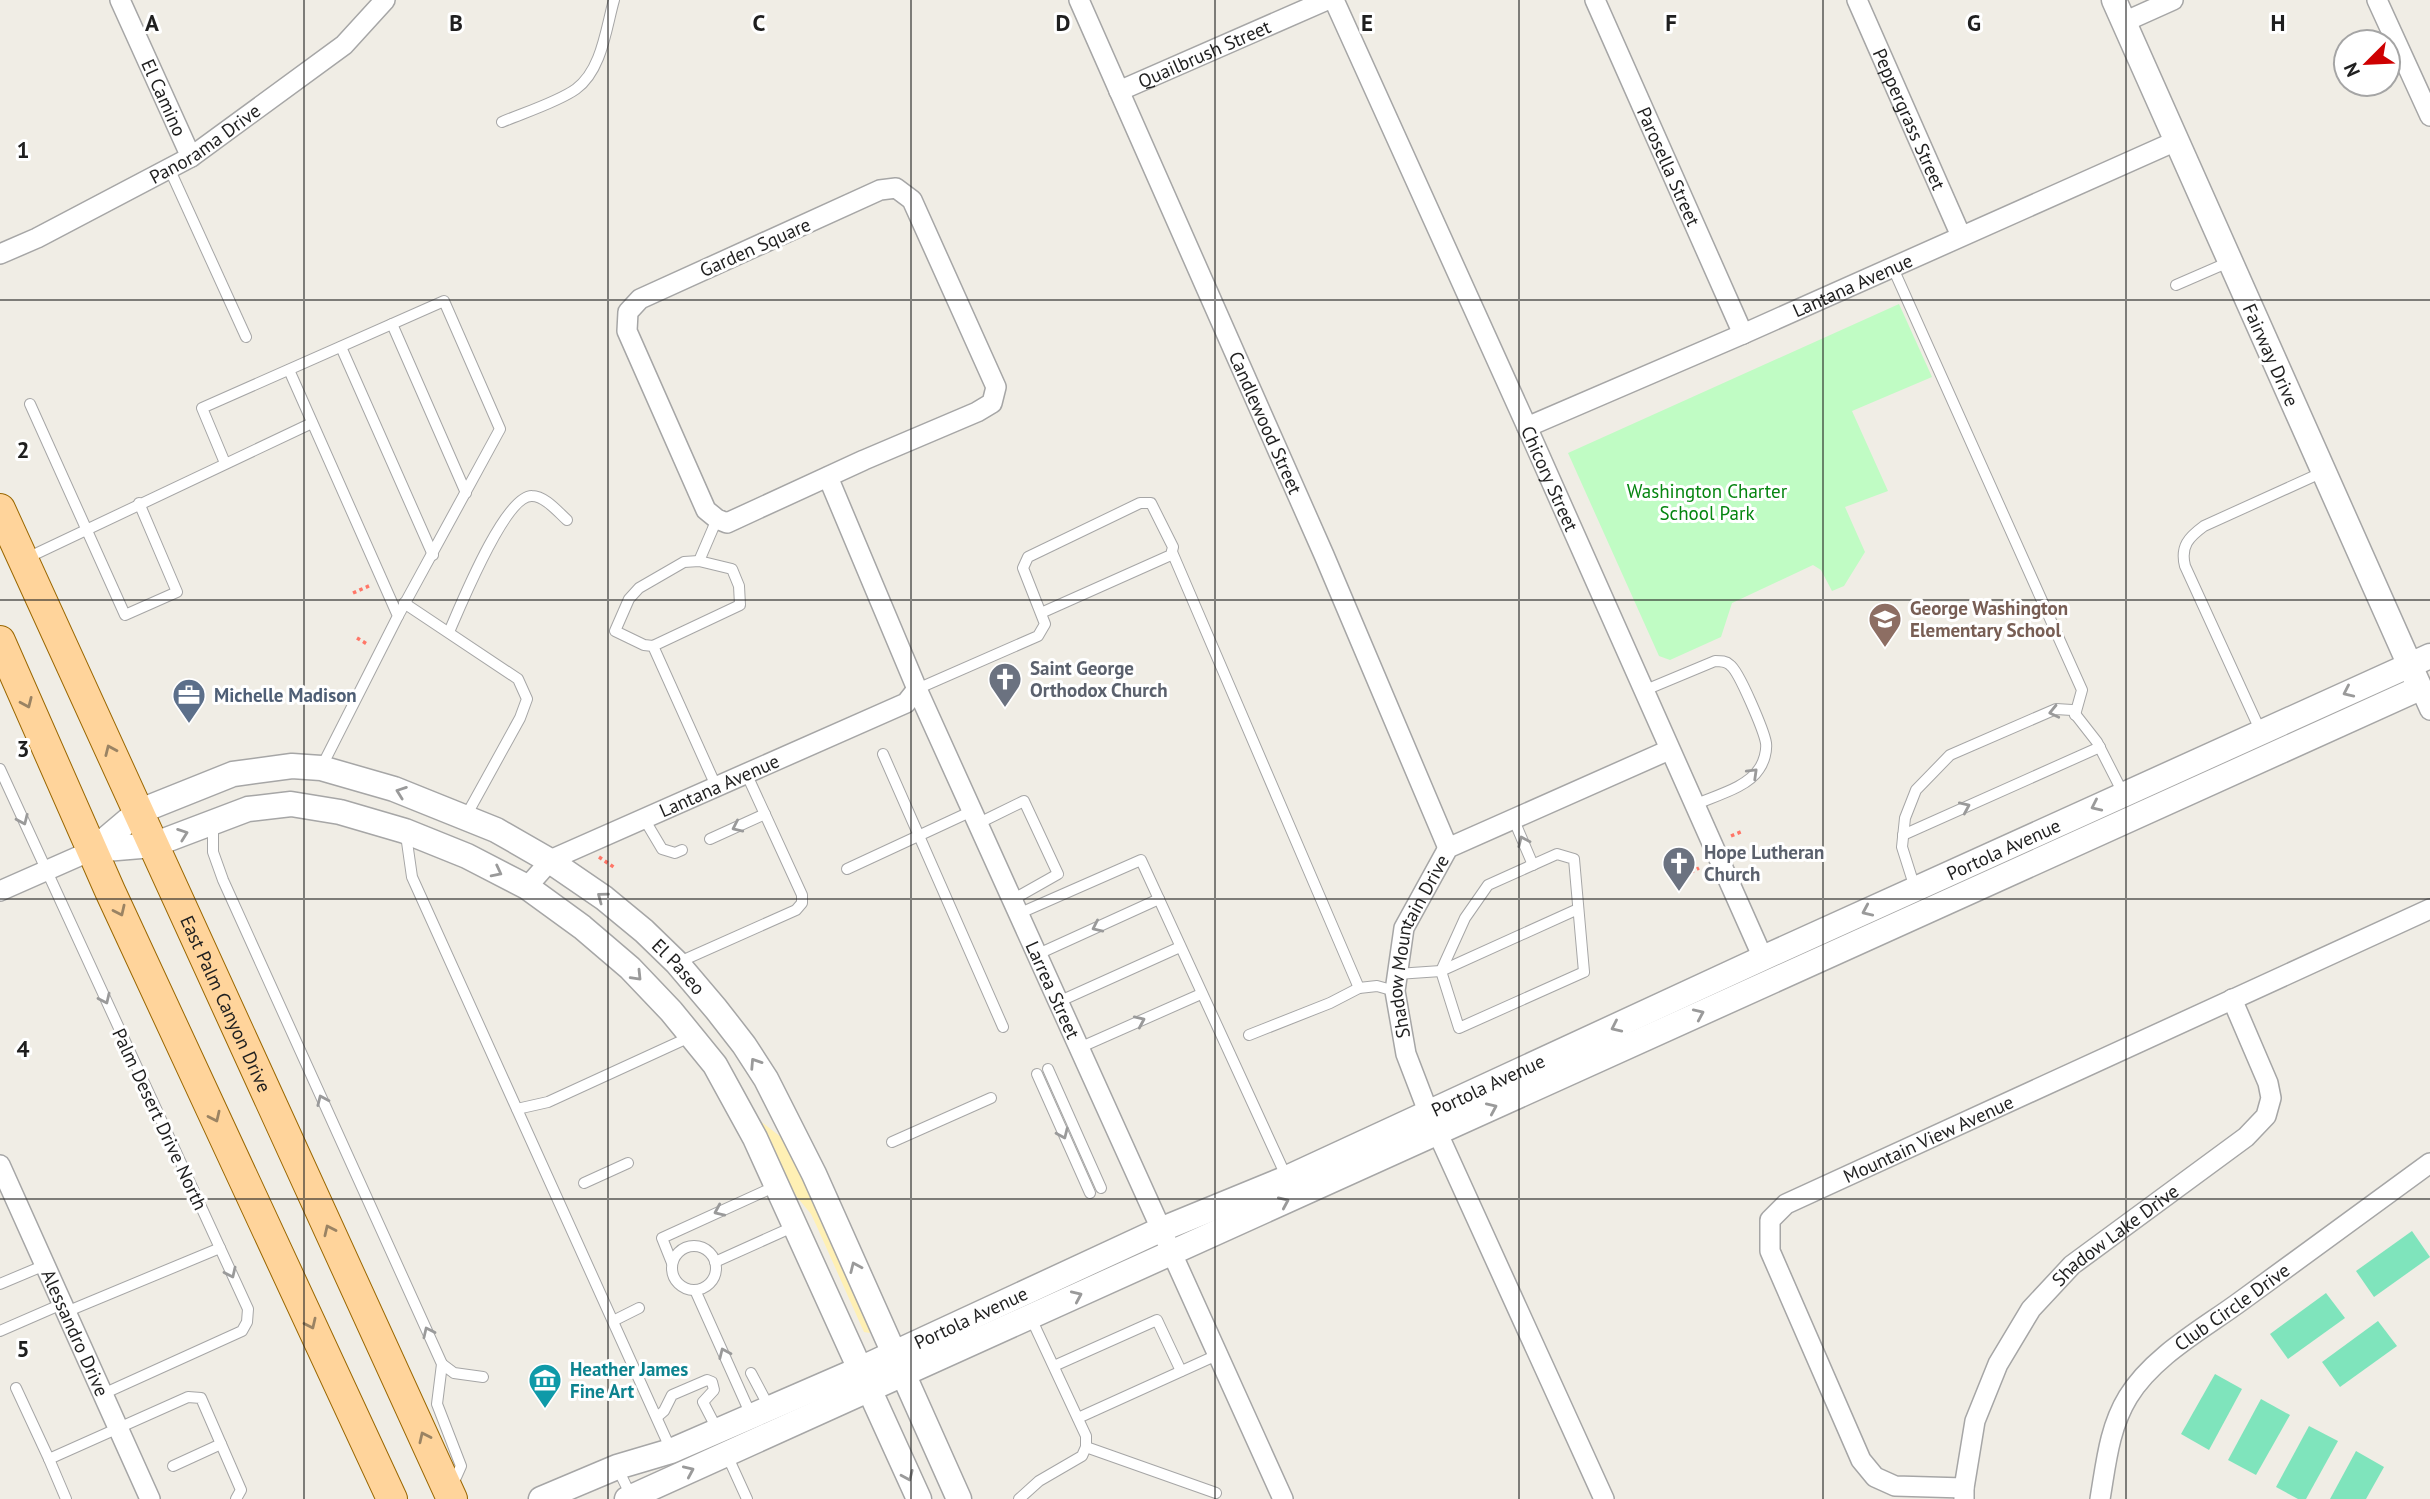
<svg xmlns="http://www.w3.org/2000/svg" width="2430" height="1499" font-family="'PT Sans',sans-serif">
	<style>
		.sand { fill: #fff0b4 }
		.park { fill: #c0fcc4 }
		.pitch { fill: #7fe4bc }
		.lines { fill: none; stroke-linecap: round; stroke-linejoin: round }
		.service-casing { stroke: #a6a6a6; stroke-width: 12 }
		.minor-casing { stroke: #a6a6a6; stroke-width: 22 }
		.tertiary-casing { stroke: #a6a6a6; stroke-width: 27 }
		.primary-casing { stroke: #9a6700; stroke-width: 32 }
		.path { stroke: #ff7667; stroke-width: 3.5; stroke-dasharray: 3.5 3.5; stroke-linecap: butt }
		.service { stroke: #fff; stroke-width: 10 }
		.minor { stroke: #fff; stroke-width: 19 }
		.tertiary { stroke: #fff; stroke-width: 24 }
		.primary { stroke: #ffd49b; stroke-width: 30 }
		.oneway { stroke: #9a9a9a }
		.oneway2 { stroke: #9a8363 }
		.grid { fill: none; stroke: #1f1f1f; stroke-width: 2; stroke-opacity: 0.55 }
		.labels { text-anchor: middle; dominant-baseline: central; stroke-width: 6; stroke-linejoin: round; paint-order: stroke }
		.street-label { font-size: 19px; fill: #1f1f1f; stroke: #fff }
		.park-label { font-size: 19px; fill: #058510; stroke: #fff }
		.education-label { font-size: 19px; font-weight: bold; fill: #785e54; stroke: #fff; text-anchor: start }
		.worship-label { font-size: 19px; font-weight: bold; fill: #5b616d; stroke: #fff; text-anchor: start }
		.service-label { font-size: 19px; font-weight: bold; fill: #4e5e75; stroke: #fff; text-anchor: start }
		.culture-label { font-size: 19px; font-weight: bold; fill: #0d838f; stroke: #fff; text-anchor: start }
		.grid-label { font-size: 23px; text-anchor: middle; font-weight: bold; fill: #1f1f1f; stroke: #fff; stroke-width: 6; stroke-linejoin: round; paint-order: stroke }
	</style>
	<rect width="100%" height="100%" fill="#f0ede5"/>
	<path class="sand" d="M759 1120 786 1141 871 1330 870 1333 864 1332 818 1229 811 1214 792 1191Z"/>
	<path class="park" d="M1899 304 1932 377 1852 411 1888 491 1845 507 1865 552 1844 586 1832 591 1821 570 1813 565 1732 603 1721 637 1670 660 1659 656 1568 453Z"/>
	<g class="pitch">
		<path d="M2412 1231 2430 1257 2374 1297 2356 1271Z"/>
		<path d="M2326 1293 2345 1318 2288 1359 2270 1334Z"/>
		<path d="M2378 1321 2397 1346 2340 1387 2322 1362Z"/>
		<path d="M2215 1374 2242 1389 2209 1450 2181 1434Z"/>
		<path d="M2261 1399 2290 1415 2256 1475 2228 1460Z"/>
		<path d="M2309 1426 2338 1441 2306 1499H2298L2276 1487Z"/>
		<path d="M2356 1451 2384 1467 2366 1499H2330Z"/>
	</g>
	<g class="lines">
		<defs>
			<g id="service">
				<path d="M502 122C523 113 558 102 576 89 602 70 606 28 614 0"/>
				<path d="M169 168 246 337"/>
				<path d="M1892 266 2082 690 2075 715"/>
				<path d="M2176 285 2229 262"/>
				<path d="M392 324 466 493"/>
				<path d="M341 347 433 555"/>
				<path d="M289 370 398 616 322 766"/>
				<path d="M30 404 125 615 177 592 139 503"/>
				<path d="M225 463 202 408 444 301 500 429 398 616"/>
				<path d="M1172 552 1359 988"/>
				<path d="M27 558 312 423"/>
				<path d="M699 561 717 519"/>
				<path d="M404 603 518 679 527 699 520 718 466 816"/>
				<path d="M449 632C460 607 505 495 532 496 545 496 558 512 567 520"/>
				<path d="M653 646 740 605 739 586 732 569 699 561 684 562 639 588 629 599 615 631 644 645 653 646 716 786"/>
				<path d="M917 689 1038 636 1045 624 1023 568 1028 557 1140 503H1151L1173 547 1171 555 1041 613"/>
				<path d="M1643 691 1715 661C1721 661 1726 661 1730 665 1739 671 1764 731 1766 743 1767 751 1764 762 1759 769 1747 788 1714 796 1694 805"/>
				<path d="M2261 732 2185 566C2180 546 2189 537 2204 526L2323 472"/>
				<path d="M883 754 1003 1027"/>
				<path d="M0 769 248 1309 247 1322 242 1331 103 1394"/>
				<path d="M643 817 662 849 675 853 682 850"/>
				<path d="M1513 818 1533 865"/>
				<path d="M213 823V852L223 880 442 1364 437 1404 461 1466 453 1484"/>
				<path d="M977 824 1024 801 1058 874 1012 900"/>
				<path d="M406 835 412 877 671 1450"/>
				<path d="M1903 835 2100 747"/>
				<path d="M710 839 765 814"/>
				<path d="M1557 854 1574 859 1584 972 1459 1028 1441 971 1465 918 1488 885Z"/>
				<path d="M847 869 972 811"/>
				<path d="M1915 888 1902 847 1905 818 1916 790 1950 755 2056 709 2072 710 2097 742 2123 793"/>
				<path d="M1018 914 1141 860 1286 1176"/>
				<path d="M1036 955 1159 899"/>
				<path d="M677 963 796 910 802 903V895L746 773"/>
				<path d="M1397 974 1441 971 1578 909"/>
				<path d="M1058 1002 1180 947"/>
				<path d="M1249 1035 1330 1003 1359 988 1377 986 1395 991"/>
				<path d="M1079 1048 1201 994"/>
				<path d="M1048 1069 1101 1188"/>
				<path d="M1037 1074 1090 1193"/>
				<path d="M517 1109 548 1102 692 1036"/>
				<path d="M892 1142 991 1098"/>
				<path d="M584 1183 628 1163"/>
				<circle cx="694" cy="1268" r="22"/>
				<path d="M715 1262 795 1226"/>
				<path d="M672 1263 662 1238 776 1186"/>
				<path d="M0 1284 45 1265"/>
				<path d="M695 1290 751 1415"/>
				<path d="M66 1312 220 1248"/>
				<path d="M613 1321 639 1308"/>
				<path d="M0 1331 62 1304"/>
				<path d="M442 1364 454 1373 483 1377"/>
				<path d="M1054 1366 1157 1320 1181 1371"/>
				<path d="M751 1373 769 1407"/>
				<path d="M16 1388 49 1459 188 1397 201 1398 241 1490 236 1499"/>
				<path d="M657 1417 664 1411 672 1395 707 1380 712 1382 714 1390 703 1402 718 1431"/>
				<path d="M1078 1418 1217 1355"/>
				<path d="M1086 1447 1216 1493"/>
				<path d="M727 1455 747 1499"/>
				<path d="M49 1459 66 1499"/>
				<path d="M173 1466 221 1444"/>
				<path d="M617 1467 632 1498"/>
				<path d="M1019 1499 1039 1481 1082 1456 1086 1447V1436L1030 1316"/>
			</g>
			<g id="minor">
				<path id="s1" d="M120 0 191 157"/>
				<path id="s2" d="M1079 0 1324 555 1448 848"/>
				<path id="s3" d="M1334 0 1527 427 1763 958"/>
				<path id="s4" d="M1595 0 1743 334"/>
				<path id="s5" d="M1857 0 1961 236"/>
				<path d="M2377 0 2430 116"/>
				<path d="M2124 22 2173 0"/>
				<path id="s6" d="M1119 91 1327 0"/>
				<path d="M896 188 912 200 996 387 992 403 977 412 864 460 727 523 717 519 706 510 627 331 628 312 640 299 880 190Z"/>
				<path id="s7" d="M0 254 37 238 191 157 344 45 385 0"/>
				<path id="s8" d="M1527 427 1743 334 2176 141"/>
				<path id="s9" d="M828 477 917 689 1283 1499"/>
				<path d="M2420 688 2430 710"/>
				<path id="s10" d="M527 887 550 861 557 857 906 703 917 689"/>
				<path d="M0 891 93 850"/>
				<path id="s11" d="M0 1165 150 1499"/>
				<path id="s12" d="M1964 1488 1895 1486 1875 1477 1861 1460 1770 1251V1220L1786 1204 2430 909"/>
				<path id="s13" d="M1604 1499 1429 1114 1406 1054 1395 991 1404 928 1448 848 1669 750"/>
				<path id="s14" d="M1964 1499V1488L1975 1421 1998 1364 2031 1309 2072 1265 2246 1137 2266 1116 2271 1098 2268 1083 2232 999"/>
				<path id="s15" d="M2100 1499C2106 1464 2109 1428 2128 1397 2153 1356 2203 1329 2241 1301 2304 1255 2367 1209 2430 1163"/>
			</g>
			<g id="tertiary">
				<path id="s16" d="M93 850 138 812 233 774 292 766 321 768 394 789 496 830 550 861 604 898 644 931 677 963 716 1009 744 1045 766 1079 814 1174 959 1499"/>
				<path d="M93 850 153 845 248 809 291 804 340 812 405 831 467 856 527 887 582 927 630 968 671 1011 715 1065 755 1138 919 1499"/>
				<path id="s17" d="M541 1499 617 1467 671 1451 860 1369 1160 1230 1287 1178 1763 958 2430 656"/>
				<path d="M627 1499 2420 688 2114 0"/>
			</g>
			<g id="primary">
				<path id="s18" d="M0 509 452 1499"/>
				<path d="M0 641 110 891 392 1499"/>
			</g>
		</defs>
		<use href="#service" class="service-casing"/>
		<use href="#minor" class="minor-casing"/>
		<use href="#tertiary" class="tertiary-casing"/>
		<use href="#primary" class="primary-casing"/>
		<g class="path">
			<path d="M353 593 371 585"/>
			<path d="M357 638 367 644"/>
			<path d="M1731 836 1743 831"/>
			<path d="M599 857 615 868"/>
			<path d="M1672 882 1699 868"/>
		</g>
		<use href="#service" class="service"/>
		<use href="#minor" class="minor"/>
		<use href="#tertiary" class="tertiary"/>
		<use href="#primary" class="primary"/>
	</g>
	<defs><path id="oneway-chevron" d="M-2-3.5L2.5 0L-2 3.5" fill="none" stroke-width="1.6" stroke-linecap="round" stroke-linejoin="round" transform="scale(1.75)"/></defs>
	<g class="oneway">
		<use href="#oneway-chevron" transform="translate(2348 692) rotate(155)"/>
		<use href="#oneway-chevron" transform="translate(2054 712) rotate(167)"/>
		<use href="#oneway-chevron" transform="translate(1753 773) rotate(-44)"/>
		<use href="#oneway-chevron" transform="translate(401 792) rotate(-160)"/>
		<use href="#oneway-chevron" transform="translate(2096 806) rotate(155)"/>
		<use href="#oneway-chevron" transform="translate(1965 807) rotate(-24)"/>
		<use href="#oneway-chevron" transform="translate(23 820) rotate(66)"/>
		<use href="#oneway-chevron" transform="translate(737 827) rotate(155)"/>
		<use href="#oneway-chevron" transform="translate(183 834) rotate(-20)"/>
		<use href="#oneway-chevron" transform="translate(1523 841) rotate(-114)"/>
		<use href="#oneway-chevron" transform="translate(497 872) rotate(27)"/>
		<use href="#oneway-chevron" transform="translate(602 897) rotate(-143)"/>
		<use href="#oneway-chevron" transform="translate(1867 911) rotate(156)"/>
		<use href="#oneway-chevron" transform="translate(1097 927) rotate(155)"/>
		<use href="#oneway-chevron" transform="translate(637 976) rotate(46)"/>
		<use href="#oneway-chevron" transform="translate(105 999) rotate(65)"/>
		<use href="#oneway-chevron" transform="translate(1699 1014) rotate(-24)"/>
		<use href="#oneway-chevron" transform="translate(1140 1021) rotate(-24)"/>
		<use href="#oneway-chevron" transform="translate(1616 1027) rotate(155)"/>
		<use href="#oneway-chevron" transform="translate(755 1063) rotate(-123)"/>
		<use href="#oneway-chevron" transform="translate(322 1100) rotate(-114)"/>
		<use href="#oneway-chevron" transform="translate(1492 1108) rotate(-24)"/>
		<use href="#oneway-chevron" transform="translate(1063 1134) rotate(66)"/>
		<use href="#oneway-chevron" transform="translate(1284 1202) rotate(-24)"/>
		<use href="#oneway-chevron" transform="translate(719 1211) rotate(156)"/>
		<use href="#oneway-chevron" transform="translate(855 1267) rotate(-114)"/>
		<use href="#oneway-chevron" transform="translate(231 1273) rotate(65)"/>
		<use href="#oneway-chevron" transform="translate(1077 1296) rotate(-24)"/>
		<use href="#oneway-chevron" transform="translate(428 1332) rotate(-115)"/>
		<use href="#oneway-chevron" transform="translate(724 1353) rotate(-114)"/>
		<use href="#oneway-chevron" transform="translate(689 1471) rotate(-24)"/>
		<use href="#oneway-chevron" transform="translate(908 1476) rotate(66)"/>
	</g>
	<g class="oneway2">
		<use href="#oneway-chevron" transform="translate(27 703) rotate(66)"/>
		<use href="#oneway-chevron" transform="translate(110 750) rotate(-114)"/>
		<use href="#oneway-chevron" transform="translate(120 911) rotate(65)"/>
		<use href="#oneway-chevron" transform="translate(215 1117) rotate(65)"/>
		<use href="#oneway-chevron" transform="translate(329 1230) rotate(-115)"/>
		<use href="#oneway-chevron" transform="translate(311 1324) rotate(65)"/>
		<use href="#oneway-chevron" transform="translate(424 1437) rotate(-115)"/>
	</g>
	<path class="grid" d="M304 0V1499M608 0V1499M911 0V1499M1215 0V1499M1519 0V1499M1823 0V1499M2126 0V1499M0 300H2430M0 600H2430M0 899H2430M0 1199H2430"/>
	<defs>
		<symbol id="school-pin" viewBox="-11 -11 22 30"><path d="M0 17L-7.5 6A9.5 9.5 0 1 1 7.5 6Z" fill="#8d6e63" stroke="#fff"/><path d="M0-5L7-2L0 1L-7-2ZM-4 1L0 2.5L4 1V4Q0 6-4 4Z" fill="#fff"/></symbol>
		<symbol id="church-pin" viewBox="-11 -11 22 30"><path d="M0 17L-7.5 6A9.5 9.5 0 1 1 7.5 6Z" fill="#6b7280" stroke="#fff"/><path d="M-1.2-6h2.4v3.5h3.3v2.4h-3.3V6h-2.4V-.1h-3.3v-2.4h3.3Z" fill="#fff"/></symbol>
		<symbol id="office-pin" viewBox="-11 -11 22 30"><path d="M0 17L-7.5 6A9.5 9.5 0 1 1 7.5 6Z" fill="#5c6f8a" stroke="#fff"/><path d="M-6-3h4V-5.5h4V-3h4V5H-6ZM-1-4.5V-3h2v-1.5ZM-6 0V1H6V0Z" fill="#fff"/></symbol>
		<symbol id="museum-pin" viewBox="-11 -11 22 30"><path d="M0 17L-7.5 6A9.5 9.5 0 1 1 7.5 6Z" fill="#0f9aa8" stroke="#fff"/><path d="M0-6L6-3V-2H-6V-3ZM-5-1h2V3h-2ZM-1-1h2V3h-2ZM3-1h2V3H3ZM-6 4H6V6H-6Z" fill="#fff"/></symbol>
	</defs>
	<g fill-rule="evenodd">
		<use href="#school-pin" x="1866" y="600" width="38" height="52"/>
		<use href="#church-pin" x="986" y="660" width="38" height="52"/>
		<use href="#office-pin" x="170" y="676" width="38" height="52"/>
		<use href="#church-pin" x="1660" y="844" width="38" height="52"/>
		<use href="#museum-pin" x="526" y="1361" width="38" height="52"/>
	</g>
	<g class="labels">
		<g class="street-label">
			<text stroke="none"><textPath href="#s6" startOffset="93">Quailbrush Street</textPath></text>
			<text stroke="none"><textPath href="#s1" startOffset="107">El Camino</textPath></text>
			<text stroke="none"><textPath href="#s5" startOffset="130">Peppergrass Street</textPath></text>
			<text stroke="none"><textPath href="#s7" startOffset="233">Panorama Drive</textPath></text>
			<text stroke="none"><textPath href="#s4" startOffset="182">Parosella Street</textPath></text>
			<text transform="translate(755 247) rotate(-24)">Garden Square</text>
			<text stroke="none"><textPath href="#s8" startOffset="355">Lantana Avenue</textPath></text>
			<text transform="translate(2271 355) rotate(66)">Fairway Drive</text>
			<text stroke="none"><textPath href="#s2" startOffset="462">Candlewood Street</textPath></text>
			<text stroke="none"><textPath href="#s3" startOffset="525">Chicory Street</textPath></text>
			<text stroke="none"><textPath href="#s10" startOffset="220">Lantana Avenue</textPath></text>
			<text stroke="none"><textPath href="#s17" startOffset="1601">Portola Avenue</textPath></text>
			<text stroke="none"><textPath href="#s13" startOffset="600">Shadow Mountain Drive</textPath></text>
			<text stroke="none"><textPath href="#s16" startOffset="665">El Paseo</textPath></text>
			<text stroke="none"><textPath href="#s9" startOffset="560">Larrea Street</textPath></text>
			<text stroke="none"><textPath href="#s18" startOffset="544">East Palm Canyon Drive</textPath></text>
			<text stroke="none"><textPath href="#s17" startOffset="1034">Portola Avenue</textPath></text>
			<text transform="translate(160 1119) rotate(65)">Palm Desert Drive North</text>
			<text stroke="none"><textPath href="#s12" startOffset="551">Mountain View Avenue</textPath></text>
			<text stroke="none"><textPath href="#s14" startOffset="317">Shadow Lake Drive</textPath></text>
			<text stroke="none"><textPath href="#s15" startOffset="245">Club Circle Drive</textPath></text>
			<text stroke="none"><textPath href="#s17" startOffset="467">Portola Avenue</textPath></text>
			<text stroke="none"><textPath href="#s11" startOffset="184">Alessandro Drive</textPath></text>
		</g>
		<g class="park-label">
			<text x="1707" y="491">Washington Charter<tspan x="1707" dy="22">School Park</tspan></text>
		</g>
		<g class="education-label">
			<text x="1910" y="608">George Washington<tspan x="1910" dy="22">Elementary School</tspan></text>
		</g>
		<g class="worship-label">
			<text x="1030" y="668">Saint George<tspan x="1030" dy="22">Orthodox Church</tspan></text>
			<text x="1704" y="852">Hope Lutheran<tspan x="1704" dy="22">Church</tspan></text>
		</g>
		<g class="service-label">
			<text x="214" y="695">Michelle Madison</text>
		</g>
		<g class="culture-label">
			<text x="570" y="1369">Heather James<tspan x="570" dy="22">Fine Art</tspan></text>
		</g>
	</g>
	<g class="grid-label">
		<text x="152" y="31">A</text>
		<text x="456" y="31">B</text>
		<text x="759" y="31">C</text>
		<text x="1063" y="31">D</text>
		<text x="1367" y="31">E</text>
		<text x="1671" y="31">F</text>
		<text x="1974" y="31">G</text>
		<text x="2278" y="31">H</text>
		<text x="23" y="158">1</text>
		<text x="23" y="458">2</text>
		<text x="23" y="757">3</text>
		<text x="23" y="1057">4</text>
		<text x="23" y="1357">5</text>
	</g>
	<g transform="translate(2367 63) rotate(246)"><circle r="33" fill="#ffffff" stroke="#a5a5a5" stroke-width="2"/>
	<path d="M0-5L12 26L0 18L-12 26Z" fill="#ce0001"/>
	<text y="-10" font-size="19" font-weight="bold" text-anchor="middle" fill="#1f1f1f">N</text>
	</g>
</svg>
